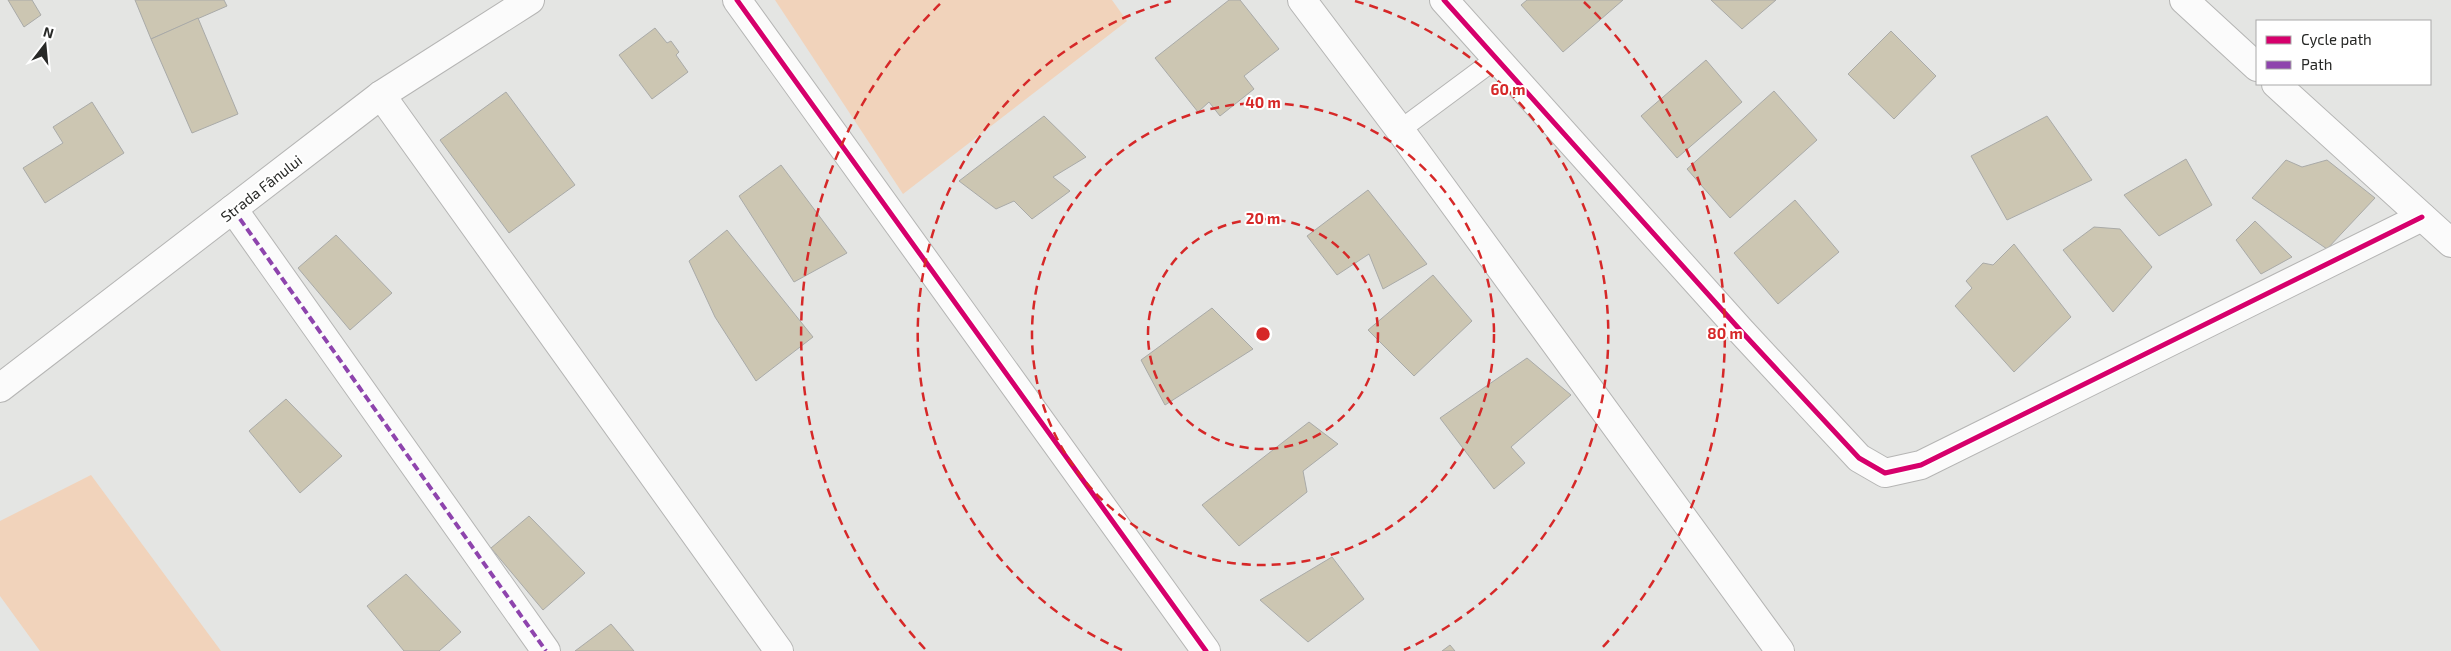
<svg xmlns="http://www.w3.org/2000/svg" width="2451" height="651" font-family="'Exo 2',sans-serif">
	<style>
		.green { fill: #f1d3bb }
		.building { fill: #ccc6b2; stroke: #a9aaa8 }
		.lines { fill: none; stroke-linecap: round; stroke-linejoin: round }
		.service-casing { stroke: #b5b5b4; stroke-width: 21 }
		.minor-casing { stroke: #b5b5b4; stroke-width: 30 }
		.service { stroke: #fbfbfb; stroke-width: 19 }
		.minor { stroke: #fbfbfb; stroke-width: 28 }
		.quiet { stroke: #8e44ad; stroke-width: 4; stroke-dasharray: 8 4; stroke-linecap: butt }
		.cycleway-casing { stroke: #fff; stroke-width: 8 }
		.cycleway { stroke: #d6006c; stroke-width: 5 }
		.ring { fill: none; stroke: #d62828; stroke-width: 2.5; stroke-dasharray: 9 6 }
		.labels { text-anchor: middle; dominant-baseline: central; stroke-width: 4; stroke-linejoin: round; paint-order: stroke }
		.street-label { font-size: 15px; fill: #282927; stroke: #fff }
		.centre { fill: #d62828; stroke: #fff; stroke-width: 2.5 }
		.ring-label { font-size: 15px; text-anchor: middle; font-weight: bold; fill: #d62828; stroke: #fff; stroke-width: 4; stroke-linejoin: round; paint-order: stroke }
	</style>
	<rect width="100%" height="100%" fill="#e4e5e3"/>
	<g class="green">
		<path d="M775 0H1112L1127 21 903 194Z"/>
		<path d="M91 475 221 651H40L0 596V521Z"/>
	</g>
	<g class="building">
		<path d="M8 0H32L41 15 24 27Z"/>
		<path d="M135 0H224L227 6 151 39Z"/>
		<path d="M1229 0H1240L1279 49 1244 76 1254 89 1220 116 1209 102 1198 112 1155 58Z"/>
		<path d="M1527 0H1623L1563 52 1521 5Z"/>
		<path d="M1711 0H1776L1742 29Z"/>
		<path d="M198 18 238 114 192 133 151 39Z"/>
		<path d="M655 28 667 43 671 41 679 52 676 55 688 72 652 99 619 55Z"/>
		<path d="M1891 31 1936 76 1894 119 1848 74Z"/>
		<path d="M1706 60 1742 102 1677 158 1641 116Z"/>
		<path d="M1774 91 1817 140 1730 218 1687 169Z"/>
		<path d="M506 92 575 185 509 233 440 140Z"/>
		<path d="M92 102 124 153 45 203 23 168 63 143 53 127Z"/>
		<path d="M1044 116 1086 157 1053 177 1070 191 1032 219 1014 201 996 209 959 181Z"/>
		<path d="M2047 116 2092 180 2007 220 1971 156Z"/>
		<path d="M2186 159 2212 205 2159 236 2124 195Z"/>
		<path d="M2286 160 2302 167 2327 160 2375 198 2327 249 2252 198Z"/>
		<path d="M781 165 847 253 794 282 739 196Z"/>
		<path d="M1368 190 1427 264 1383 289 1369 254 1337 275 1307 236Z"/>
		<path d="M1795 200 1839 252 1778 304 1734 253Z"/>
		<path d="M2255 221 2292 257 2261 274 2236 240Z"/>
		<path d="M2094 227 2120 229 2152 267 2113 312 2063 250Z"/>
		<path d="M727 230 813 337 756 381 715 317 689 261Z"/>
		<path d="M336 235 392 293 350 330 298 268Z"/>
		<path d="M2014 244 2071 317 2014 372 1955 306 1972 288 1966 281 1983 263 1993 265Z"/>
		<path d="M1433 275 1472 321 1414 376 1368 330Z"/>
		<path d="M1212 308 1253 349 1165 405 1141 360Z"/>
		<path d="M1527 358 1571 395 1511 447 1525 463 1494 489 1440 418Z"/>
		<path d="M286 399 342 456 300 493 249 431Z"/>
		<path d="M1309 422 1338 444 1303 471 1307 492 1239 546 1202 505Z"/>
		<path d="M529 516 585 573 543 610 491 548Z"/>
		<path d="M1332 557 1364 599 1308 642 1260 600Z"/>
		<path d="M406 574 461 632 439 651H404L367 606Z"/>
		<path d="M611 624 634 651H575Z"/>
		<path d="M1450 645 1455 651H1442Z"/>
	</g>
	<g class="lines">
		<defs>
			<path id="service" d="M1400 130 1497 58"/>
			<g id="minor">
				<path d="M737 0 1206 651"/>
				<path d="M1302 0 1400 130 1780 651"/>
				<path d="M1444 0 1741 331 1859 458 1885 473 1921 465 2422 217"/>
				<path d="M2184 0 2257 67"/>
				<path d="M2276 84 2451 243"/>
				<path d="M381 95 779 651"/>
				<path d="M233 209 546 651"/>
				<path d="M0 388 381 95 530 0"/>
			</g>
		</defs>
		<use href="#service" class="service-casing"/>
		<use href="#minor" class="minor-casing"/>
		<use href="#service" class="service"/>
		<use href="#minor" class="minor"/>
		<path class="quiet" d="M233 209 546 651"/>
		<defs>
			<g id="cycleway">
				<path d="M737 0 1206 651"/>
				<path d="M1444 0 1741 331 1859 458 1885 473 1921 465 2422 217"/>
			</g>
		</defs>
		<use href="#cycleway" class="cycleway-casing"/>
		<use href="#cycleway" class="cycleway"/>
	</g>
	<g class="ring">
		<circle cx="1263" cy="334" r="115"/>
		<circle cx="1263" cy="334" r="231"/>
		<path d="M1122 650A346 346 0 0 1 1171 1M1355 1A346 346 0 0 1 1404 650"/>
		<path d="M925 649A462 462 0 0 1 942 2M1584 2A462 462 0 0 1 1601 649"/>
	</g>
	<g class="labels">
		<g class="street-label">
			<text transform="translate(261 188) rotate(-38)">Strada Fânului</text>
		</g>
	</g>
	<circle cx="1263" cy="334" r="8" class="centre"/>
	<g class="ring-label">
		<text x="1508" y="95">60 m</text>
		<text x="1263" y="108">40 m</text>
		<text x="1263" y="224">20 m</text>
		<text x="1725" y="339">80 m</text>
	</g>
	<rect x="2256" y="20" width="175" height="65" fill="#ffffff" stroke="#a9a9a9"/>
	<rect x="2266" y="36" width="25" height="8" fill="#d6006c" stroke="#a9a9a9"/>
	<text x="2301" y="45" font-size="15" fill="#282927">Cycle path</text>
	<rect x="2266" y="61" width="25" height="8" fill="#8e44ad" stroke="#a9a9a9"/>
	<text x="2301" y="70" font-size="15" fill="#282927">Path</text>
	<g transform="translate(45 45) rotate(16)" stroke="#ffffff" stroke-width="4" paint-order="stroke">
	<path d="M0-4L9 19L0 12L-9 19Z" fill="#282927"/>
	<text y="-8" font-size="14" font-weight="bold" text-anchor="middle" fill="#282927">N</text>
	</g>
</svg>
